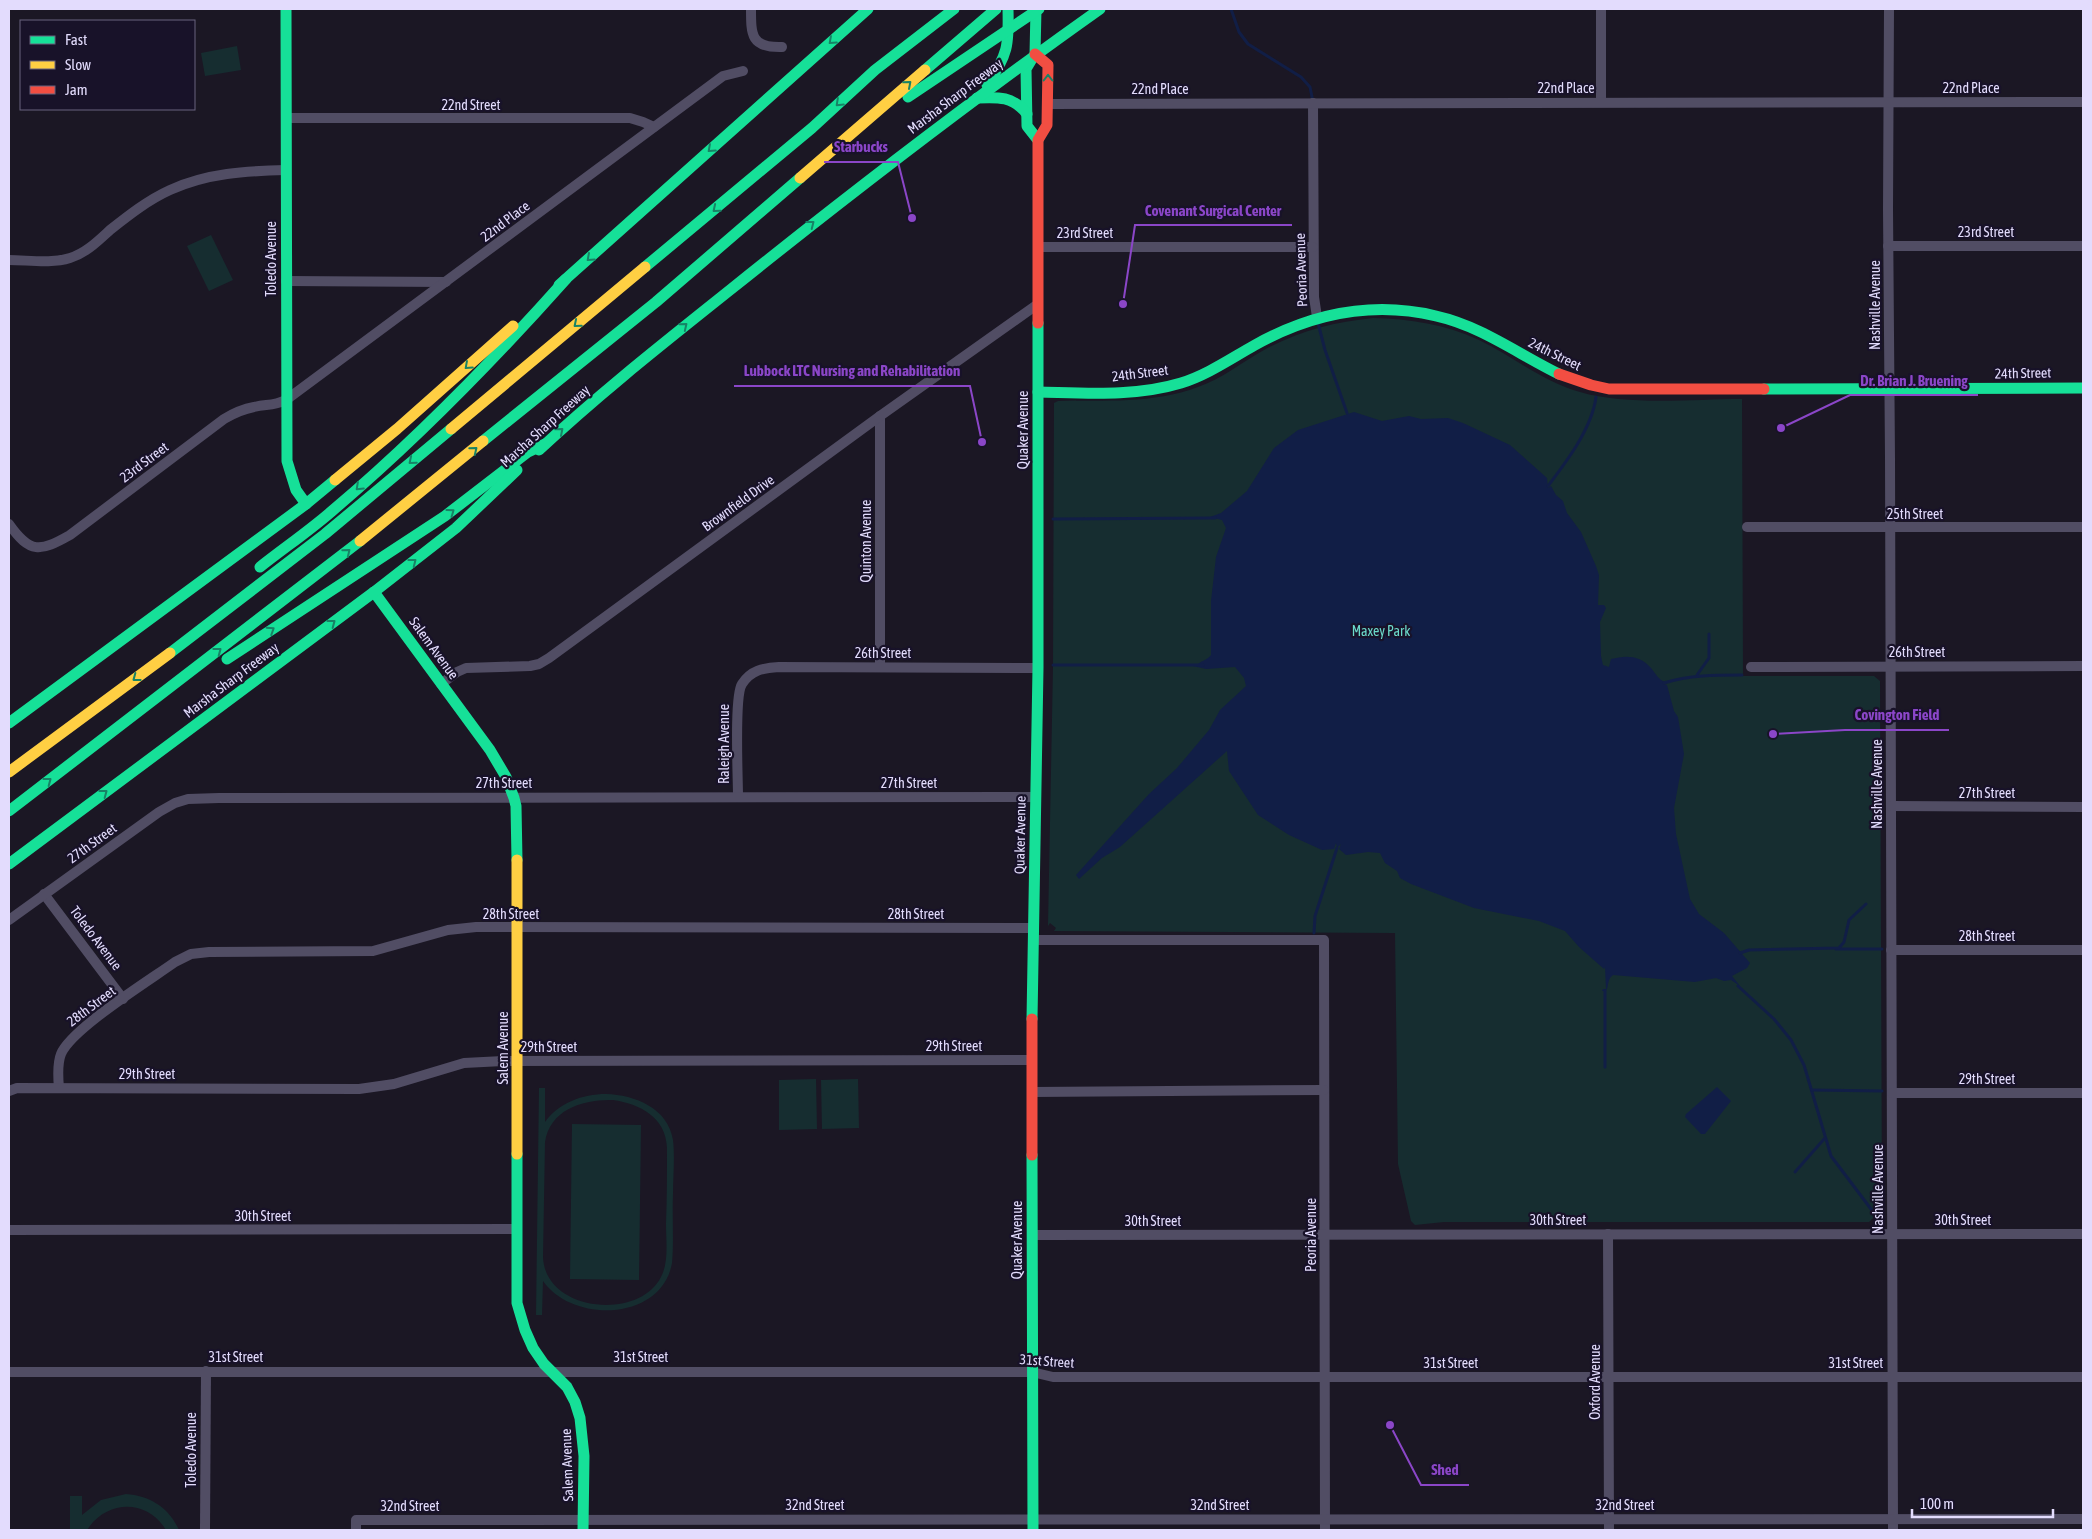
<svg xmlns="http://www.w3.org/2000/svg" width="2092" height="1539" font-family="'Asap Condensed',sans-serif">
	<style>
		.green { fill: #162d30; fill-rule: evenodd }
		.water { fill: #111e46 }
		.lines { fill: none; stroke-linecap: round; stroke-linejoin: round }
		.stream { stroke: #111e46; stroke-width: 3 }
		.street { stroke: #514d64; stroke-width: 10 }
		.fast { stroke: #16e098; stroke-width: 11 }
		.slow { stroke: #ffcf43; stroke-width: 11 }
		.jam { stroke: #f24e42; stroke-width: 11 }
		.oneway { stroke: #178366 }
		.labels { text-anchor: middle; dominant-baseline: central; stroke-width: 4.5; stroke-linejoin: round; paint-order: stroke }
		.street-label { font-size: 14px; fill: #e3dcfd; stroke: #181229 }
		.park-label { font-size: 14px; fill: #6bdaca; stroke: #181229 }
		.leader { fill: none; stroke: #8b46c8; stroke-width: 2 }
		.callout-dot { fill: #8b46c8; stroke: #181229; stroke-width: 2 }
		.callout-label { font-size: 15px; text-anchor: middle; font-weight: bold; fill: #8b46c8; stroke: #181229; stroke-width: 4.5; stroke-linejoin: round; paint-order: stroke }
	</style>
	<rect width="100%" height="100%" fill="#1b1724"/>
	<g class="green">
		<path d="M237 46 241 70 205 76 201 53Z"/>
		<path d="M211 235 233 280 209 291 187 246Z"/>
		<path d="M1373 318C1410 319 1445 324 1479 340 1514 357 1543 382 1580 392 1627 406 1693 399 1742 399L1743 676H1874L1880 681 1882 1209 1869 1222H1444L1415 1225 1411 1221 1398 1164 1395 933 1054 931 1056 928 1050 923 1048 926 1053 667 1054 403 1058 401C1105 400 1153 404 1198 387 1222 379 1242 362 1264 350 1299 331 1334 322 1373 318Z"/>
		<path d="M816 1079 817 1129 779 1130V1080Z"/>
		<path d="M858 1079 859 1128 822 1129 821 1080Z"/>
		<path d="M539 1088H545V1122C559 1103 582 1094 606 1094 635 1095 668 1108 673 1140 675 1157 673 1177 673 1194 672 1217 674 1241 672 1263 662 1321 573 1324 543 1281L542 1315H536ZM613 1100C640 1104 666 1117 667 1148 667 1173 667 1199 666 1224 666 1241 669 1262 661 1277 639 1321 545 1312 543 1257L545 1142C550 1109 584 1099 613 1100Z"/>
		<path d="M572 1124 641 1125 639 1280 570 1279Z"/>
		<path d="M126 1494C151 1496 169 1508 179 1530H166C147 1498 106 1500 87 1530H70V1496H82V1515L101 1500Z"/>
	</g>
	<g class="water">
		<path d="M1354 412 1382 421 1409 416 1421 419 1448 418 1463 423 1510 445 1547 478 1548 488 1551 486 1556 495 1563 501 1567 513 1581 532 1596 566 1599 575 1598 605H1604L1606 608 1600 622 1601 656 1603 665 1609 667 1611 659C1626 655 1640 655 1651 668 1655 673 1659 680 1665 682L1664 684 1667 685 1674 711 1678 717 1684 754 1674 808 1676 834 1690 899 1699 914 1724 933 1750 963 1747 968 1732 976 1740 986 1731 980 1724 981 1716 978 1695 982 1613 975C1607 979 1609 986 1606 991H1602L1603 989H1606L1605 967 1604 969 1579 947 1565 931 1539 921 1474 908 1411 884 1400 878 1397 871 1385 863 1380 853 1368 852 1346 855 1339 849 1341 844 1337 848 1336 843 1334 849 1322 850 1289 835 1258 815 1229 771 1227 751 1120 847 1102 858 1079 879 1076 875 1149 794 1177 768 1209 730 1220 710 1246 686 1244 678 1235 667 1206 669 1193 666H1202V664H1198C1203 660 1207 660 1211 655V601L1216 557 1226 528 1222 520 1210 517 1221 513 1247 491 1274 448 1298 430Z"/>
		<path d="M1717 1087 1731 1101 1705 1134H1701L1685 1117 1686 1114Z"/>
	</g>
	<g class="lines">
		<g class="stream">
			<path d="M1231 9 1239 32 1248 44 1301 77 1310 87 1313 102"/>
			<path d="M1318 323 1325 350 1347 413"/>
			<path d="M1548 486C1567 461 1592 428 1596 397"/>
			<path d="M1053 519 1215 518"/>
			<path d="M1053 665H1203"/>
			<path d="M1697 675 1709 658V634"/>
			<path d="M1664 683C1690 675 1715 675 1742 675"/>
			<path d="M1314 933 1315 916 1337 848"/>
			<path d="M1836 949H1882"/>
			<path d="M1740 953 1749 950 1839 948 1844 942 1849 920 1866 904"/>
			<path d="M1738 986 1774 1019 1791 1040 1804 1065 1831 1156 1880 1221"/>
			<path d="M1605 991V1067"/>
			<path d="M1812 1090 1882 1091"/>
			<path d="M1795 1172 1825 1138"/>
		</g>
		<g class="street">
			<path d="M751 9C751 35 751 48 782 47"/>
			<path d="M1601 9V102"/>
			<path d="M1889 9 1888 209 1890 458 1893 1530"/>
			<path d="M1313 103 1314 297 1317 317"/>
			<path d="M1048 104 2083 102"/>
			<path d="M286 118H630L643 122 654 127"/>
			<path d="M1888 246H2083"/>
			<path d="M1038 247H1313"/>
			<path d="M9 260C28 260 51 264 70 258 86 253 98 241 110 230 129 215 148 200 170 190 207 173 246 171 286 170"/>
			<path d="M286 281 446 282"/>
			<path d="M880 416V667"/>
			<path d="M9 524C30 554 40 552 70 535L224 419C234 413 243 409 254 407 267 404 273 406 286 400L723 76 743 71"/>
			<path d="M1747 527H2083"/>
			<path d="M1751 667 2083 666"/>
			<path d="M441 684 457 672 466 668 530 666 539 664 549 658 880 416 1038 304"/>
			<path d="M738 796C738 777 734 696 742 684 751 670 763 668 779 667L1038 668"/>
			<path d="M1891 806 2083 807"/>
			<path d="M44 894 123 999"/>
			<path d="M9 920 159 812 175 803 188 799 219 798 1036 797"/>
			<path d="M1034 940H1324L1325 1530"/>
			<path d="M1891 950H2083"/>
			<path d="M59 1088C58 1077 57 1064 61 1054 71 1029 150 980 175 962L191 954 209 952 373 951 448 930 476 927 1034 928"/>
			<path d="M9 1091 17 1088 359 1089 394 1084 464 1063 503 1061 1032 1060"/>
			<path d="M1032 1092 1324 1090"/>
			<path d="M1892 1093H2083"/>
			<path d="M9 1230 517 1229"/>
			<path d="M1608 1234 1609 1530"/>
			<path d="M1032 1235 2083 1234"/>
			<path d="M9 1372H1032L1053 1377H2083"/>
			<path d="M205 1530 206 1371"/>
			<path d="M356 1530V1520L2083 1519"/>
		</g>
		<g class="fast">
			<path d="M286 9 287 461 296 490 306 504"/>
			<path d="M1036 9 1035 54 1026 69 1027 126 1038 140"/>
			<path d="M925 70 996 9"/>
			<path d="M987 85C1008 55 1009 45 1008 9"/>
			<path d="M908 97 1039 9"/>
			<path d="M977 98C998 97 1013 96 1027 114"/>
			<path d="M645 267 812 128 875 70 954 9"/>
			<path d="M559 285 868 9"/>
			<path d="M1764 389 2083 388"/>
			<path d="M1038 392C1085 393 1135 397 1181 383 1207 375 1230 359 1255 345 1311 314 1373 301 1436 316 1481 326 1518 354 1559 374"/>
			<path d="M483 441 656 302 800 178"/>
			<path d="M539 450C600 393 665 342 730 290 851 193 973 99 1100 9"/>
			<path d="M260 567C284 548 309 531 332 511 416 440 493 361 566 279"/>
			<path d="M374 592 490 750 506 777 514 798 516 806 517 860"/>
			<path d="M170 653 325 534 451 429"/>
			<path d="M227 659 445 516 528 452 545 444"/>
			<path d="M9 723 306 504 335 480"/>
			<path d="M9 811 360 541"/>
			<path d="M9 864 374 592 456 528 517 470"/>
			<path d="M1032 1019 1038 668V323"/>
			<path d="M517 1154V1303L525 1330 533 1348 544 1364 567 1387 575 1402 580 1418 584 1456 583 1530"/>
			<path d="M1032 1155 1033 1530"/>
		</g>
		<g class="slow">
			<path d="M800 178 925 70"/>
			<path d="M451 429 645 267"/>
			<path d="M335 480 397 429 513 326"/>
			<path d="M360 541 483 441"/>
			<path d="M9 772 170 653"/>
			<path d="M517 860V1154"/>
		</g>
		<g class="jam">
			<path d="M1035 54 1048 65 1047 125 1038 140V323"/>
			<path d="M1559 374 1591 385 1609 389H1764"/>
			<path d="M1032 1019V1155"/>
		</g>
	</g>
	<defs><path id="oneway-chevron" d="M-2-3.5L2.5 0L-2 3.5" fill="none" stroke-width="1.6" stroke-linecap="round" stroke-linejoin="round" transform="scale(1.25)"/></defs>
	<g class="oneway">
		<use href="#oneway-chevron" transform="translate(832 41) rotate(138)"/>
		<use href="#oneway-chevron" transform="translate(1048 78) rotate(-90)"/>
		<use href="#oneway-chevron" transform="translate(908 84) rotate(-41)"/>
		<use href="#oneway-chevron" transform="translate(839 103) rotate(137)"/>
		<use href="#oneway-chevron" transform="translate(711 149) rotate(138)"/>
		<use href="#oneway-chevron" transform="translate(716 209) rotate(140)"/>
		<use href="#oneway-chevron" transform="translate(811 224) rotate(-38)"/>
		<use href="#oneway-chevron" transform="translate(590 258) rotate(138)"/>
		<use href="#oneway-chevron" transform="translate(577 324) rotate(140)"/>
		<use href="#oneway-chevron" transform="translate(684 326) rotate(-39)"/>
		<use href="#oneway-chevron" transform="translate(468 366) rotate(138)"/>
		<use href="#oneway-chevron" transform="translate(560 431) rotate(-41)"/>
		<use href="#oneway-chevron" transform="translate(474 450) rotate(-39)"/>
		<use href="#oneway-chevron" transform="translate(412 461) rotate(140)"/>
		<use href="#oneway-chevron" transform="translate(359 487) rotate(137)"/>
		<use href="#oneway-chevron" transform="translate(451 512) rotate(-36)"/>
		<use href="#oneway-chevron" transform="translate(347 552) rotate(-39)"/>
		<use href="#oneway-chevron" transform="translate(413 562) rotate(-38)"/>
		<use href="#oneway-chevron" transform="translate(332 623) rotate(-37)"/>
		<use href="#oneway-chevron" transform="translate(271 630) rotate(-33)"/>
		<use href="#oneway-chevron" transform="translate(218 651) rotate(-37)"/>
		<use href="#oneway-chevron" transform="translate(136 678) rotate(143)"/>
		<use href="#oneway-chevron" transform="translate(48 781) rotate(-37)"/>
		<use href="#oneway-chevron" transform="translate(104 793) rotate(-37)"/>
	</g>
	<g class="labels">
		<g class="street-label">
			<text x="1566" y="88">22nd Place</text>
			<text x="1971" y="88">22nd Place</text>
			<text x="1160" y="89">22nd Place</text>
			<text transform="translate(955 96) rotate(-37)">Marsha Sharp Freeway</text>
			<text x="471" y="105">22nd Street</text>
			<text transform="translate(505 221) rotate(-37)">22nd Place</text>
			<text x="1986" y="232">23rd Street</text>
			<text x="1085" y="233">23rd Street</text>
			<text transform="translate(271 259) rotate(-90)">Toledo Avenue</text>
			<text transform="translate(1301 270) rotate(-92)">Peoria Avenue</text>
			<text transform="translate(1875 305) rotate(-90)">Nashville Avenue</text>
			<text transform="translate(1555 354) rotate(26)">24th Street</text>
			<text transform="translate(1140 373) rotate(-7)">24th Street</text>
			<text transform="translate(2023 373) rotate(-1)">24th Street</text>
			<text transform="translate(545 426) rotate(-42)">Marsha Sharp Freeway</text>
			<text transform="translate(1023 430) rotate(-90)">Quaker Avenue</text>
			<text transform="translate(144 462) rotate(-37)">23rd Street</text>
			<text transform="translate(738 503) rotate(-36)">Brownfield Drive</text>
			<text x="1915" y="514">25th Street</text>
			<text transform="translate(866 541) rotate(-90)">Quinton Avenue</text>
			<text transform="translate(434 648) rotate(54)">Salem Avenue</text>
			<text x="1917" y="652">26th Street</text>
			<text x="883" y="653">26th Street</text>
			<text transform="translate(231 680) rotate(-37)">Marsha Sharp Freeway</text>
			<text transform="translate(724 744) rotate(-90)">Raleigh Avenue</text>
			<text x="504" y="783">27th Street</text>
			<text x="909" y="783">27th Street</text>
			<text transform="translate(1877 784) rotate(-90)">Nashville Avenue</text>
			<text x="1987" y="793">27th Street</text>
			<text transform="translate(1020 835) rotate(-89)">Quaker Avenue</text>
			<text transform="translate(92 843) rotate(-36)">27th Street</text>
			<text x="511" y="914">28th Street</text>
			<text x="916" y="914">28th Street</text>
			<text x="1987" y="936">28th Street</text>
			<text transform="translate(96 938) rotate(53)">Toledo Avenue</text>
			<text transform="translate(91 1006) rotate(-37)">28th Street</text>
			<text x="954" y="1046">29th Street</text>
			<text x="549" y="1047">29th Street</text>
			<text transform="translate(503 1048) rotate(-90)">Salem Avenue</text>
			<text x="147" y="1074">29th Street</text>
			<text x="1987" y="1079">29th Street</text>
			<text transform="translate(1878 1189) rotate(-90)">Nashville Avenue</text>
			<text x="263" y="1216">30th Street</text>
			<text x="1558" y="1220">30th Street</text>
			<text x="1963" y="1220">30th Street</text>
			<text x="1153" y="1221">30th Street</text>
			<text transform="translate(1311 1235) rotate(-90)">Peoria Avenue</text>
			<text transform="translate(1017 1240) rotate(-90)">Quaker Avenue</text>
			<text x="236" y="1357">31st Street</text>
			<text x="641" y="1357">31st Street</text>
			<text transform="translate(1047 1361) rotate(4)">31st Street</text>
			<text x="1451" y="1363">31st Street</text>
			<text x="1856" y="1363">31st Street</text>
			<text transform="translate(1595 1382) rotate(-90)">Oxford Avenue</text>
			<text transform="translate(191 1450) rotate(-90)">Toledo Avenue</text>
			<text transform="translate(567 1465) rotate(-92)">Salem Avenue</text>
			<text x="815" y="1505">32nd Street</text>
			<text x="1220" y="1505">32nd Street</text>
			<text x="1625" y="1505">32nd Street</text>
			<text x="410" y="1506">32nd Street</text>
		</g>
		<g class="park-label">
			<text x="1381" y="631">Maxey Park</text>
		</g>
	</g>
	<path class="leader" d="M912 218L898 162H824M1123 304L1135 225H1292M982 442L970 386H734M1781 428L1850 395H1978M1773 734L1845 730H1949M1390 1425L1421 1485H1469"/>
	<g class="callout-dot">
		<circle cx="912" cy="218" r="5"/>
		<circle cx="1123" cy="304" r="5"/>
		<circle cx="982" cy="442" r="5"/>
		<circle cx="1781" cy="428" r="5"/>
		<circle cx="1773" cy="734" r="5"/>
		<circle cx="1390" cy="1425" r="5"/>
	</g>
	<g class="callout-label">
		<text x="861" y="152">Starbucks</text>
		<text x="1213" y="216">Covenant Surgical Center</text>
		<text x="852" y="376">Lubbock LTC Nursing and Rehabilitation</text>
		<text x="1914" y="386">Dr. Brian J. Bruening</text>
		<text x="1897" y="720">Covington Field</text>
		<text x="1445" y="1475">Shed</text>
	</g>
	<rect width="2092" height="1539" fill="none" stroke="#e3dcfd" stroke-width="20"/>
	<rect x="20" y="20" width="175" height="90" fill="#181229" stroke="#69637e"/>
	<rect x="30" y="36" width="25" height="8" fill="#16e098" stroke="#69637e"/>
	<text x="65" y="45" font-size="15" fill="#e3dcfd">Fast</text>
	<rect x="30" y="61" width="25" height="8" fill="#ffcf43" stroke="#69637e"/>
	<text x="65" y="70" font-size="15" fill="#e3dcfd">Slow</text>
	<rect x="30" y="86" width="25" height="8" fill="#f24e42" stroke="#69637e"/>
	<text x="65" y="95" font-size="15" fill="#e3dcfd">Jam</text>
	<path d="M1912 1509v8h141v-8" fill="none" stroke="#e3dcfd" stroke-width="2.5"/>
	<text x="1920" y="1509" font-size="15" fill="#e3dcfd" stroke="#181229" stroke-width="4" paint-order="stroke">100 m</text>
</svg>
